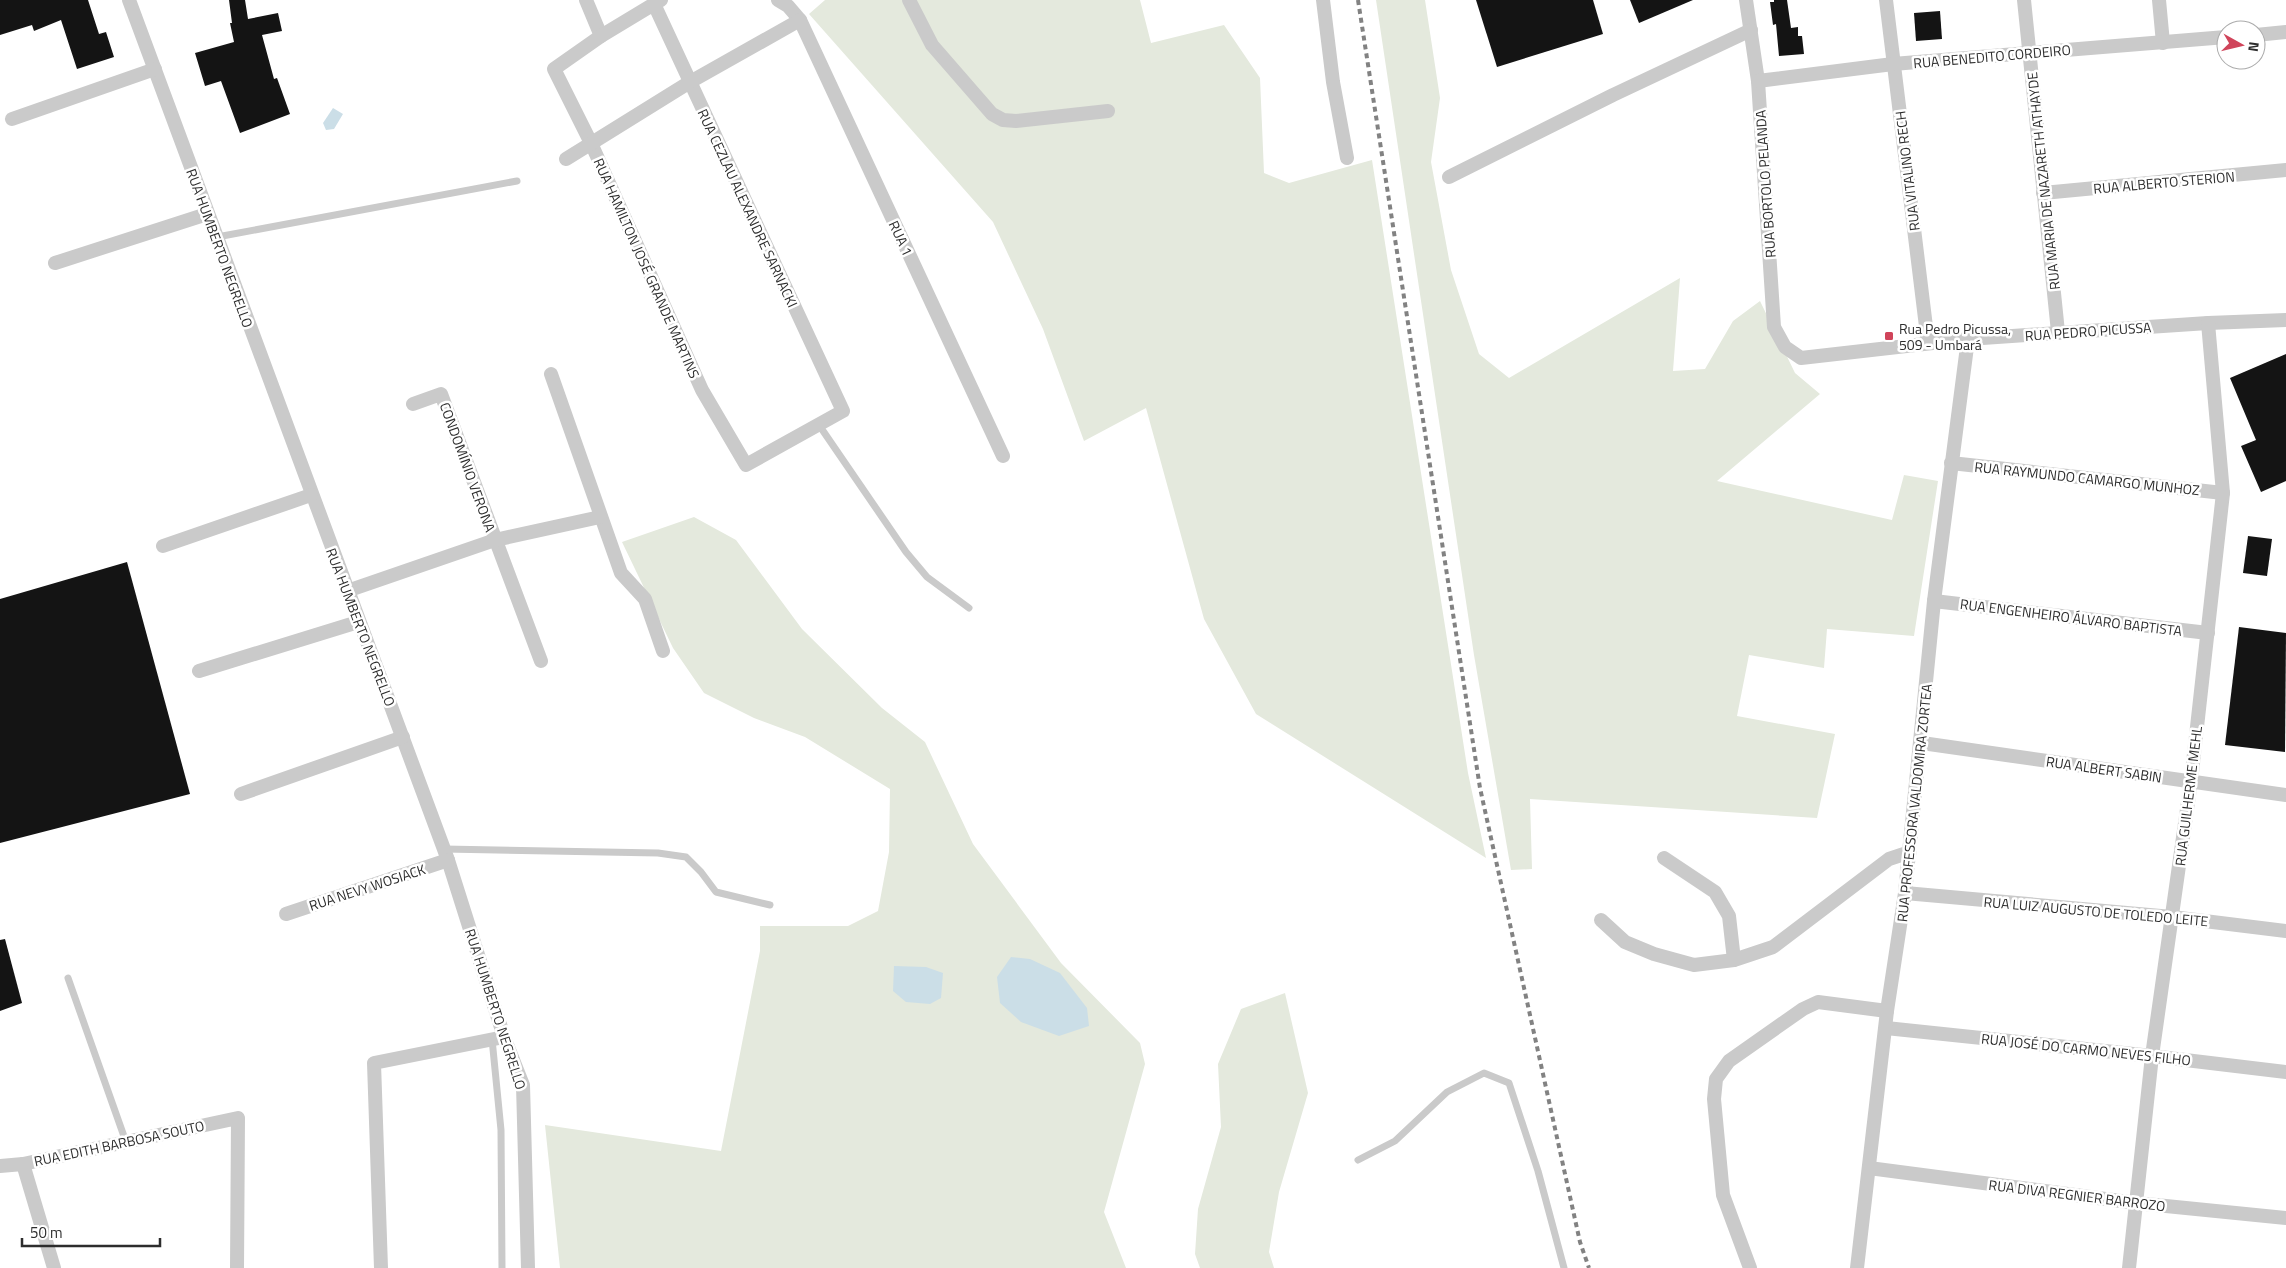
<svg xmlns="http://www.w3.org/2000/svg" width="2286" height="1268" font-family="'Titillium Web',sans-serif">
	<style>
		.green { fill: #e4e9dd }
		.water { fill: #cbdee7 }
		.building { fill: #141414 }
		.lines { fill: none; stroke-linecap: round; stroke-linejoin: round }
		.service { stroke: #cacaca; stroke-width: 7 }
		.minor { stroke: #cacaca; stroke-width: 14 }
		.rail { stroke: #828282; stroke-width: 4; stroke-dasharray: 5 4; stroke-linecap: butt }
		.poi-dot { fill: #d0445a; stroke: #fff; stroke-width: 2 }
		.labels { text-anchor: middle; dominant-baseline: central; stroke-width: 5; stroke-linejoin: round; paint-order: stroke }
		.street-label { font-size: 14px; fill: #2d2d2d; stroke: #fff }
		.poi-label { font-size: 14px; fill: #2d2d2d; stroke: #fff; text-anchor: start }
	</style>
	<rect width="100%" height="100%" fill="#fff"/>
	<g class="green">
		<path d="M825 0H1140L1151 43 1224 25 1260 78 1264 173 1289 183 1372 160 1468 773 1486 858 1256 714 1204 619 1146 408 1084 441 1043 329 993 222 809 14Z"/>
		<path d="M1376 0H1425L1440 98 1431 162 1451 270 1479 354 1509 378 1680 278 1673 371 1705 369 1733 321 1760 301 1795 373 1820 394 1717 481 1892 520 1904 475 1938 481 1914 636 1827 629 1824 668 1749 655 1737 716 1835 734 1817 818 1530 799 1532 869 1511 870 1474 655Z"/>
		<path d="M694 517 736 540 802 629 882 708 925 742 973 844 1061 963 1140 1043 1145 1064 1104 1212 1126 1268H560L545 1125 721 1151 760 951V926H848L878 911 889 852 890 789 805 737 754 718 704 693 673 648 622 542Z"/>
		<path d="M1285 993 1308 1093 1279 1192 1269 1252 1274 1268H1200L1195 1254 1198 1209 1221 1127 1218 1064 1241 1009Z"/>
	</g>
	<g class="water">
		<path d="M333 108 343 114 334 129 326 130 323 123Z"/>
		<path d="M1011 957 1030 959 1060 973 1087 1008 1089 1026 1059 1036 1021 1022 1000 1003 997 977Z"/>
		<path d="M894 966 926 967 943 973 941 998 930 1004 906 1002 893 991Z"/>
	</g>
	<g class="building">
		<path d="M0 0H88L99 34 106 32 114 57 77 69 61 20 34 31 32 25 0 35Z"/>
		<path d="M229 0H245L248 19 278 13 282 31 262 35 274 79 277 78 290 114 240 133 221 81 205 86 195 53 234 42 230 23H232Z"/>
		<path d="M1476 0H1593L1603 34 1497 67Z"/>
		<path d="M1630 0H1693L1639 23Z"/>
		<path d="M1774 0H1787L1791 28 1798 27V36H1802L1804 54 1779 56 1776 24 1773 25 1770 2H1774Z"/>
		<path d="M1940 11 1942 39 1916 41 1914 13Z"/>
		<path d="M2286 354V481L2261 492 2241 446 2256 440 2230 378Z"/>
		<path d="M2248 536 2272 539 2267 576 2243 573Z"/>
		<path d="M127 562 190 794 0 843V599Z"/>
		<path d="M2239 627 2286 633 2285 752 2225 745Z"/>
		<path d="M5 939 22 1003 0 1011V940Z"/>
	</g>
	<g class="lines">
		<g class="service">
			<path d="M217 237 517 181"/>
			<path d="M819 425 906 552 927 577 969 608"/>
			<path d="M444 849 658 853 686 857 701 872 716 892 770 905"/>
			<path d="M68 978 126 1142"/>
			<path d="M492 1039 501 1130 502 1268"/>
			<path d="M1358 1160 1395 1141 1447 1092 1484 1073 1509 1083 1538 1171 1564 1268"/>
		</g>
		<g class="minor">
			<path d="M129 0 448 860 504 1037 523 1085 528 1268"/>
			<path d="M586 0 601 36"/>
			<path d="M778 0 788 6 800 20 1003 456"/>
			<path d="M909 0 932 45 992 114 1003 120 1016 121 1108 111"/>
			<path d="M1323 0 1333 82 1347 158"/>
			<path d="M1746 0 1758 81 1774 327 1785 347 1801 358 1968 339 2208 323 2286 320"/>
			<path d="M1886 0 1928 343"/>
			<path d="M2024 0 2058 332"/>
			<path d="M2159 0 2163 43"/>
			<path d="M654 4 843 411 746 465 702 390 591 143 554 69 601 36 654 4 661 0"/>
			<path d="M2256 35 2286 32"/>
			<path d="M1758 81 1893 64 2226 37"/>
			<path d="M12 119 155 69"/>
			<path d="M566 159 690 82 800 20"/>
			<path d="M1449 177 1613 95 1751 30"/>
			<path d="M2043 193 2286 170"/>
			<path d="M55 263 207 214"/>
			<path d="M551 374 621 573 645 599 663 651"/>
			<path d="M413 404 441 394 541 661"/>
			<path d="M1951 463 2223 493"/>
			<path d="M163 546 311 495"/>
			<path d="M347 591 495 540 600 517"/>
			<path d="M1934 601 2208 633"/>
			<path d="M199 671 358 622"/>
			<path d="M1922 743 2286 795"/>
			<path d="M241 794 403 737"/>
			<path d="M1664 858 1715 892 1729 916 1734 960"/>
			<path d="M1905 893 2172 917 2286 931"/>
			<path d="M286 914 448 860"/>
			<path d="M1601 920 1625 942 1654 954 1694 965 1734 960 1773 947 1889 859 1910 852"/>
			<path d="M1886 1028 2152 1056 2286 1072"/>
			<path d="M23 1164 54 1268"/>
			<path d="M0 1166 23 1164 238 1118 237 1268"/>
			<path d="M1869 1168 2136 1203 2286 1218"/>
			<path d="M381 1268 374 1063 504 1037"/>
			<path d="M1750 1268 1723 1195 1714 1099 1716 1079 1729 1061 1803 1009 1818 1002 1887 1011"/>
			<path d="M1857 1268 1887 1011 1905 893 1934 601 1968 339"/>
			<path d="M2129 1268 2152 1056 2191 781 2223 493 2208 323"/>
		</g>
		<path class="rail" d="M1358 0 1480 788 1580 1242 1589 1268"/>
	</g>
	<rect class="poi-dot" x="1884" y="331" width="10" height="10" rx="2.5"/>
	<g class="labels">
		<g class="street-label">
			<text transform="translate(1992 56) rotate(-5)">RUA BENEDITO CORDEIRO</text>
			<text transform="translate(1907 171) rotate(-97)">RUA VITALINO RECH</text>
			<text transform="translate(2043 181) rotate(-96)">RUA MARIA DE NAZARETH ATHAYDE</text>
			<text transform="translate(2164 182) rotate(-5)">RUA ALBERTO STERION</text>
			<text transform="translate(1765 184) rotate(-94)">RUA BORTOLO PELANDA</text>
			<text transform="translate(748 208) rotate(65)">RUA CEZLAU ALEXANDRE SARNACKI</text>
			<text transform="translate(901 238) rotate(65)">RUA 1</text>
			<text transform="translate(220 248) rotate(70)">RUA HUMBERTO NEGRELLO</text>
			<text transform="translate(647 268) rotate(66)">RUA HAMILTON JOSÉ GRANDE MARTINS</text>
			<text transform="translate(2088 331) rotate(-4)">RUA PEDRO PICUSSA</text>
			<text transform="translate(468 467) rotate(70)">CONDOMÍNIO VERONA</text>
			<text transform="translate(2087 478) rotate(6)">RUA RAYMUNDO CAMARGO MUNHOZ</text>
			<text transform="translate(2071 617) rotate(7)">RUA ENGENHEIRO ÁLVARO BAPTISTA</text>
			<text transform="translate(361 627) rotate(69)">RUA HUMBERTO NEGRELLO</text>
			<text transform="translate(2104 769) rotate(8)">RUA ALBERT SABIN</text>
			<text transform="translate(2188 796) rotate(-83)">RUA GUILHERME MEHL</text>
			<text transform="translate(1914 803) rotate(-84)">RUA PROFESSORA VALDOMIRA ZORTEA</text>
			<text transform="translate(367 887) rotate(-18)">RUA NEVY WOSIACK</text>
			<text transform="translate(2096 911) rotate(5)">RUA LUIZ AUGUSTO DE TOLEDO LEITE</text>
			<text transform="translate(496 1009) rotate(72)">RUA HUMBERTO NEGRELLO</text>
			<text transform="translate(2086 1049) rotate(6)">RUA JOSÉ DO CARMO NEVES FILHO</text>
			<text transform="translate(119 1143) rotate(-12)">RUA EDITH BARBOSA SOUTO</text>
			<text transform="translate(2077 1195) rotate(7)">RUA DIVA REGNIER BARROZO</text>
		</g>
		<g class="poi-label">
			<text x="1899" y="328">Rua Pedro Picussa,<tspan x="1899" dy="16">509 - Umbará</tspan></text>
		</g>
	</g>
	<g transform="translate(2241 45) rotate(98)"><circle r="24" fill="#ffffff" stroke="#ababab"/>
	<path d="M0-4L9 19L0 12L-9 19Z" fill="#d0445a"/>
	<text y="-8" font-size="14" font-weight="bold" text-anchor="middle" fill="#2d2d2d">N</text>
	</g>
	<path d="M22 1238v8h138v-8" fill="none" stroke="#2d2d2d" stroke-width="2.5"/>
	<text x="30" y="1238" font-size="15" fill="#2d2d2d" stroke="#ffffff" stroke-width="4" paint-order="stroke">50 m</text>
</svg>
